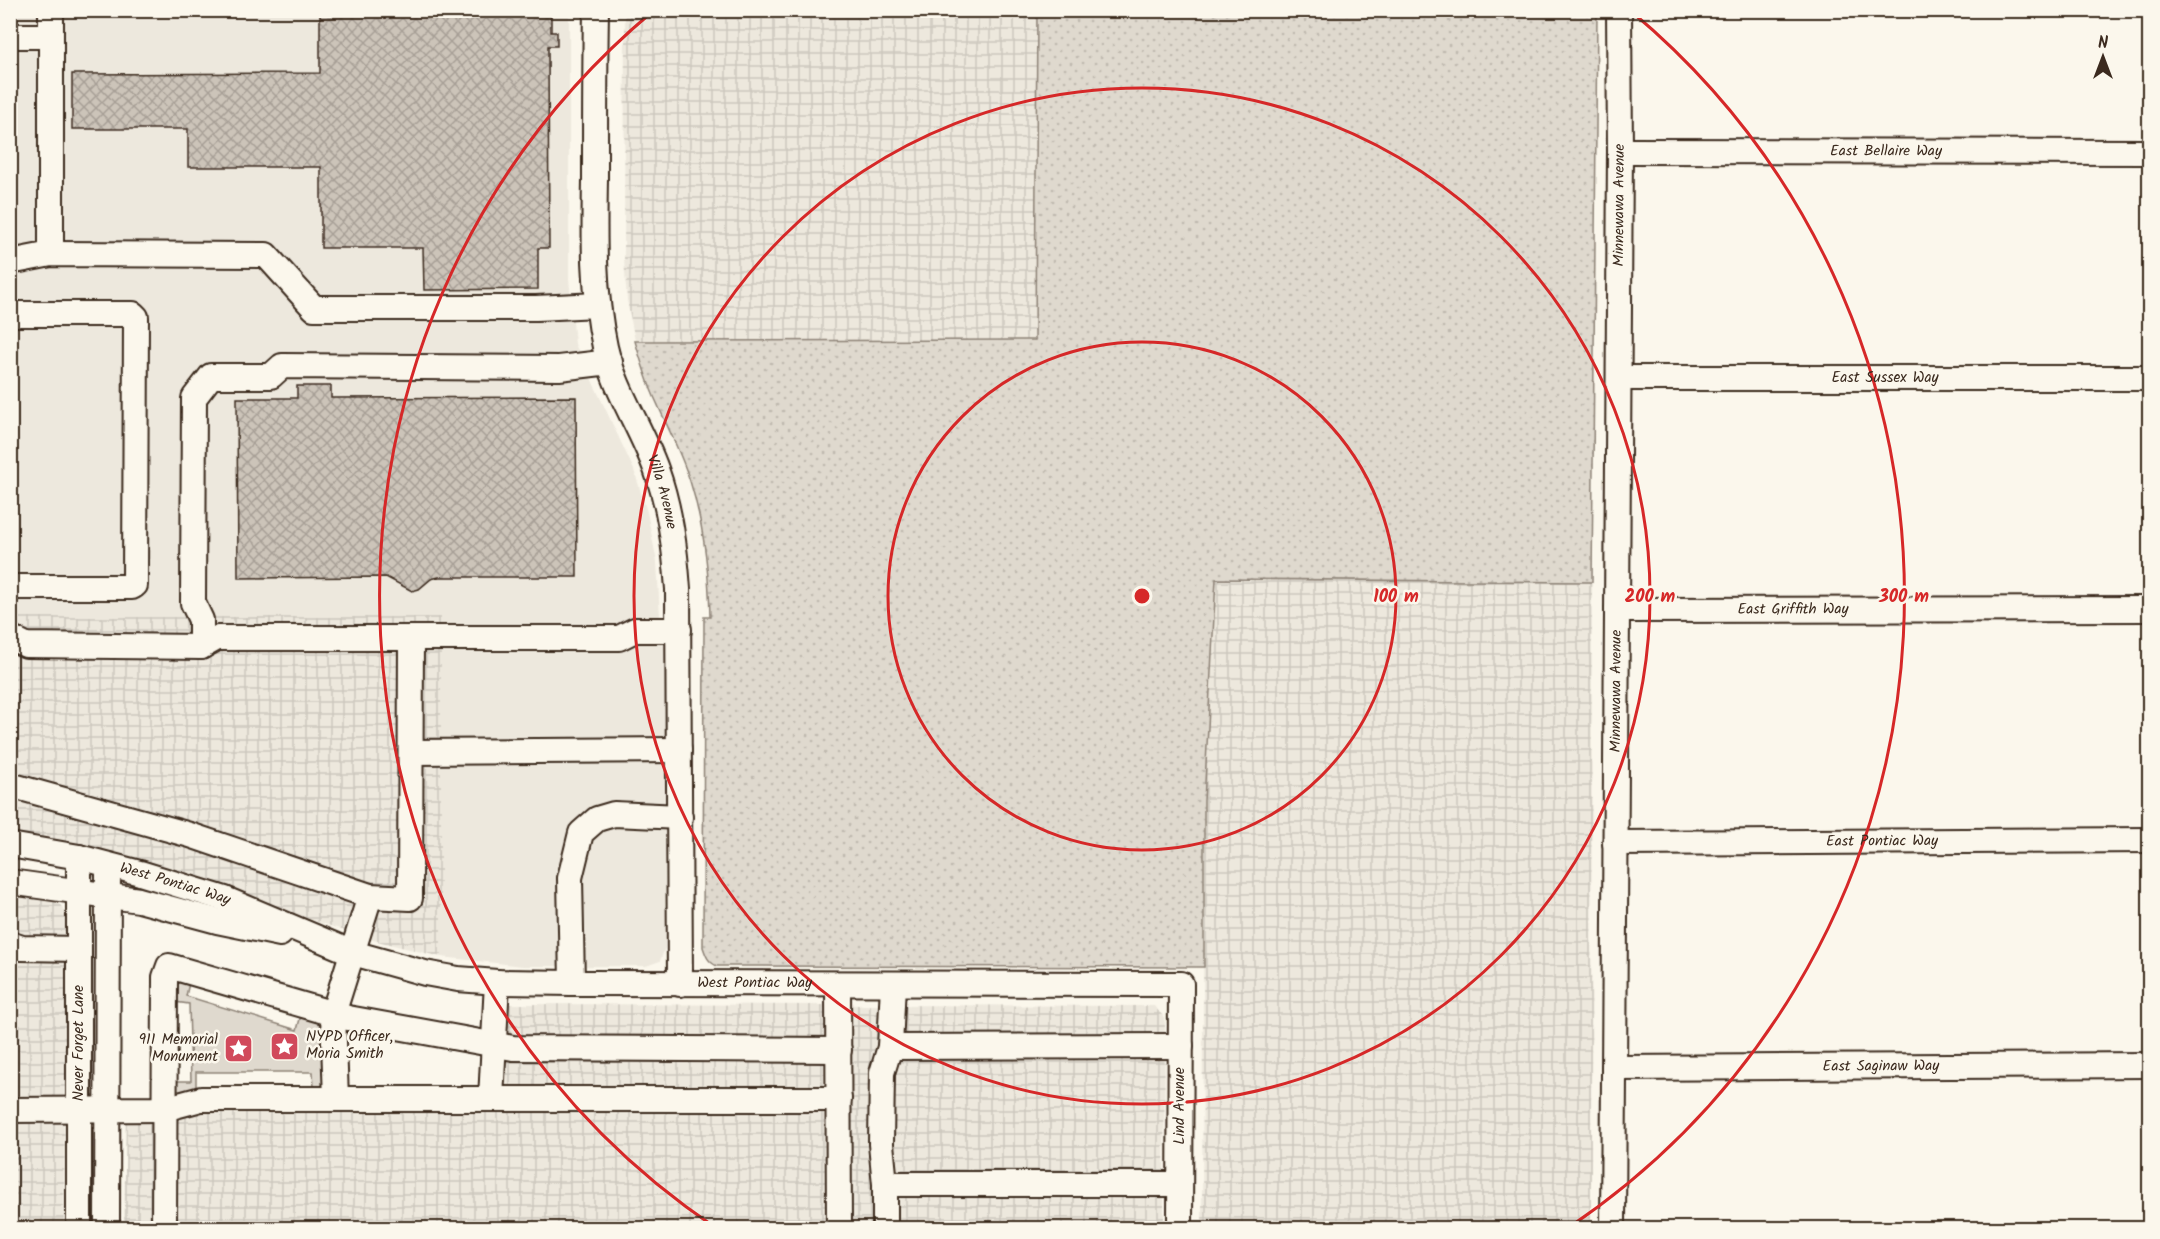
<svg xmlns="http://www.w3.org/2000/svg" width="2160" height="1239" font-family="Kalam,sans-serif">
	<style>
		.built { fill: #ede8dd }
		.industrial { fill: url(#industrial-grid) }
		.grass { fill: url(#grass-dots); stroke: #8d8276; stroke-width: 1.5 }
		.green { fill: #dfd9ce; stroke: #8d8276; stroke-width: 1.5 }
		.building { fill: url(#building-cross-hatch); stroke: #3b2a1e; stroke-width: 1.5 }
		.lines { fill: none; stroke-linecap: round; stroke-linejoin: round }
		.minor-casing { stroke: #3b2a1e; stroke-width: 28 }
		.minor { stroke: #fbf7ec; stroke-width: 24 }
		.ring { fill: none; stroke: #d62828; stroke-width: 3 }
		.labels { text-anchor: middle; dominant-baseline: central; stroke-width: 5; stroke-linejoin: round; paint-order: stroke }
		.street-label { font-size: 15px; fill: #3b2a1e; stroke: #fbf7ec }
		.poi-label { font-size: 15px; fill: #3b2a1e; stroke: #fbf7ec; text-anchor: start }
		.centre { fill: #d62828; stroke: #fbf7ec; stroke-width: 3 }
		.ring-label { font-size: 18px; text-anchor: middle; font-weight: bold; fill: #d62828; stroke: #fbf7ec; stroke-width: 5; stroke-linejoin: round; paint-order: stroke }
	</style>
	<defs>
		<pattern id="industrial-grid" width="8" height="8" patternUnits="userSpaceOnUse" patternTransform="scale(1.5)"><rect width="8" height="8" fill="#ede8dd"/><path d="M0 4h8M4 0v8" fill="none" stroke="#ccc7bd"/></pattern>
		<pattern id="grass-dots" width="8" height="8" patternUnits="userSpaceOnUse" patternTransform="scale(1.5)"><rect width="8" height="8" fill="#dfd9ce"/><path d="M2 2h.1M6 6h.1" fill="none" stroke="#c0bab0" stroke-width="1.8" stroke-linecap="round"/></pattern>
		<pattern id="building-cross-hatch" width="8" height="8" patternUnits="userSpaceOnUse" patternTransform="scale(1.5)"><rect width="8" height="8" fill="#ccc4b9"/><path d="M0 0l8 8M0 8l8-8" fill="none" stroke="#a79f96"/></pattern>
	</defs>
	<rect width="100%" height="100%" fill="#fbf7ec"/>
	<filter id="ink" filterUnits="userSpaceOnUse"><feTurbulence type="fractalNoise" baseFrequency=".0167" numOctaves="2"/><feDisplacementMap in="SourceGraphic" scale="12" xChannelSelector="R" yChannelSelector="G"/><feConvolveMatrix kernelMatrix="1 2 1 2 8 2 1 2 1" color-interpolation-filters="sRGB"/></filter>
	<g filter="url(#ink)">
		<path class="built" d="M10 11H569V278L575 344 634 470 647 512 657 562 660 617H666L665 948 660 961 646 966H523L441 957V617H11Z"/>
		<g class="industrial">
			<path d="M625 11H1037L1035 340 635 341 627 300 624 259Z"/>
			<path d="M1215 580 1592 582 1591 1228H1202L1204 801Z"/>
			<path d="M10 617H441V957L369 939 182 876 68 844 11 833Z"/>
			<path d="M11 894 58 902 64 910 66 920 64 1228H11Z"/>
			<path d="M496 1004 1154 1006 1164 1017 1165 1024 1164 1228H124L126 1109 491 1099Z"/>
		</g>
		<path class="grass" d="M1037 11H1597L1592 582 1216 579 1204 801V967L717 966C708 962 706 956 703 947L704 617H710C709 571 704 525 690 481 681 453 668 428 656 401 647 382 641 361 635 341L1035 340Z"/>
		<path class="green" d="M179 981 189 983 186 996 297 1030 301 1015 320 1022 324 1083 320 1088 314 1087 313 1072H196V1086C191 1093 184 1093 177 1091L174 1081H191L189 1004 175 1002V984Z"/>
		<g class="building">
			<path d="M320 10H551V32H557V46H548L549 248H538V289L424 290 423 248H321V167H188V129H72V74L320 73Z"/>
			<path d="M297 386H331V398L576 397 577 577H439L431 579 419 589 412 591 386 577 238 578 237 398H297Z"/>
		</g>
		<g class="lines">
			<defs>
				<g id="minor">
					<path id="s1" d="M596 10C595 67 595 123 595 179 594 235 593 292 605 347 615 391 641 427 656 469 670 508 675 548 678 589L680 984"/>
					<path d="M10 36H51"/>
					<path id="s2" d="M1620 151 2150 152"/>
					<path d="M51 254V10"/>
					<path d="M10 262 51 254 266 255 314 308H536L598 305"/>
					<path d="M10 314H133L136 317 135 585 132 587H10"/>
					<path id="s3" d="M1619 378H2150"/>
					<path id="s4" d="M1617 610 2150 609"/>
					<path d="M10 637 26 645 201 647 217 638H619L635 630H679"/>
					<path d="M201 647V620L193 603 194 398 211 376H271L282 366 559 368 610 362"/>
					<path d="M411 752 679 750"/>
					<path d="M10 785 190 835 370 896 410 898 411 638"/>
					<path id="s5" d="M1615 843 2150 840"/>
					<path id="s6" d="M10 845 79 857 140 873 225 899 353 953 425 973 458 979 497 982 572 983 1181 984 1180 1228"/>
					<path d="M79 857V1228"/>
					<path d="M10 882 139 900 217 921 280 934"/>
					<path d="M10 944 22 948 79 949"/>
					<path d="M572 983 570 878 581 833 597 819 614 814 680 817"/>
					<path d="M838 984 839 1228"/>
					<path d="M890 1047 1181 1046"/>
					<path id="s7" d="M1614 1068 2150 1065"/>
					<path d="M336 1099 333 1014 370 896"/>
					<path d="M491 1099 497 982"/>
					<path d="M10 1110 164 1109 201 1099H839"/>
					<path d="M885 1184 881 1144 882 1073 890 1047 893 984"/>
					<path d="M107 1228 108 865"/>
					<path d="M164 1228 165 977 169 966 348 1018 513 1048 839 1050"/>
					<path d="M885 1228V1184H1180"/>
					<path id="s8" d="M1613 1228 1620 151 1619 10"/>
				</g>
			</defs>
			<use href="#minor" class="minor-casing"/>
			<use href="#minor" class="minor"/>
		</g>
	</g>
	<g class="ring">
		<circle cx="1142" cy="596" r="254"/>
		<circle cx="1142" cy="596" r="508"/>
		<path d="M716 1228A762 762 0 0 1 652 12M1632 12A762 762 0 0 1 1568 1228"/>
	</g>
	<defs>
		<symbol id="sight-square" viewBox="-11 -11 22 22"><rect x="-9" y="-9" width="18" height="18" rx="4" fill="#d1495b" stroke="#fbf7ec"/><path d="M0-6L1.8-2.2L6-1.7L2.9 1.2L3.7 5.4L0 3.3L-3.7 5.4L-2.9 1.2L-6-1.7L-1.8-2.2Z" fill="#fff"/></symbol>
	</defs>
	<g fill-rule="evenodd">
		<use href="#sight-square" x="268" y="1030" width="33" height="33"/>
		<use href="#sight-square" x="222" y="1032" width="33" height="33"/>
	</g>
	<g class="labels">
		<g class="street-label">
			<text stroke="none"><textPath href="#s2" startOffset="266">East Bellaire Way</textPath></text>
			<text stroke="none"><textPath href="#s8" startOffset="1023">Minnewawa Avenue</textPath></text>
			<text stroke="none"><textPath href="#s3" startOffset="266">East Sussex Way</textPath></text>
			<text stroke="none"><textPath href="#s1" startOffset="494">Villa Avenue</textPath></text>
			<text stroke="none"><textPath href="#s4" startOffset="176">East Griffith Way</textPath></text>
			<text stroke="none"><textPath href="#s8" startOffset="537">Minnewawa Avenue</textPath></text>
			<text stroke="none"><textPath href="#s5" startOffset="267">East Pontiac Way</textPath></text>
			<text stroke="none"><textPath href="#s6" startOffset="170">West Pontiac Way</textPath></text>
			<text stroke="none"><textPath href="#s6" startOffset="766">West Pontiac Way</textPath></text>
			<text transform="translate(79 1043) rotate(-90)">Never Forget Lane</text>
			<text stroke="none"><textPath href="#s7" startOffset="267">East Saginaw Way</textPath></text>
			<text transform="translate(1180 1106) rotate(-90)">Lind Avenue</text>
		</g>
		<g class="poi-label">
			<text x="306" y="1037">NYPD Officer,<tspan x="306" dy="17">Moria Smith</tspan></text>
			<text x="218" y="1040" text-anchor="end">911 Memorial<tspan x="218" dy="17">Monument</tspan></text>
		</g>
	</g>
	<circle cx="1142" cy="596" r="9" class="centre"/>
	<g class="ring-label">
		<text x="1396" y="602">100 m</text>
		<text x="1650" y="602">200 m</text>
		<text x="1904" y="602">300 m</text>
	</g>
	<rect width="2160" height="1239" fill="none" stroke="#fbf7ec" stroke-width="36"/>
	<rect x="18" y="18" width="2124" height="1203" fill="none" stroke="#3b2a1e" stroke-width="2" filter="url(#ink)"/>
	<g transform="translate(2103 57)" stroke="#fbf7ec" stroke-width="4.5" paint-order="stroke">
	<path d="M0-4.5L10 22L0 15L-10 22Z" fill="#3b2a1e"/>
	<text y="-9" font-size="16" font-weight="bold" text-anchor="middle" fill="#3b2a1e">N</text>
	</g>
</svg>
